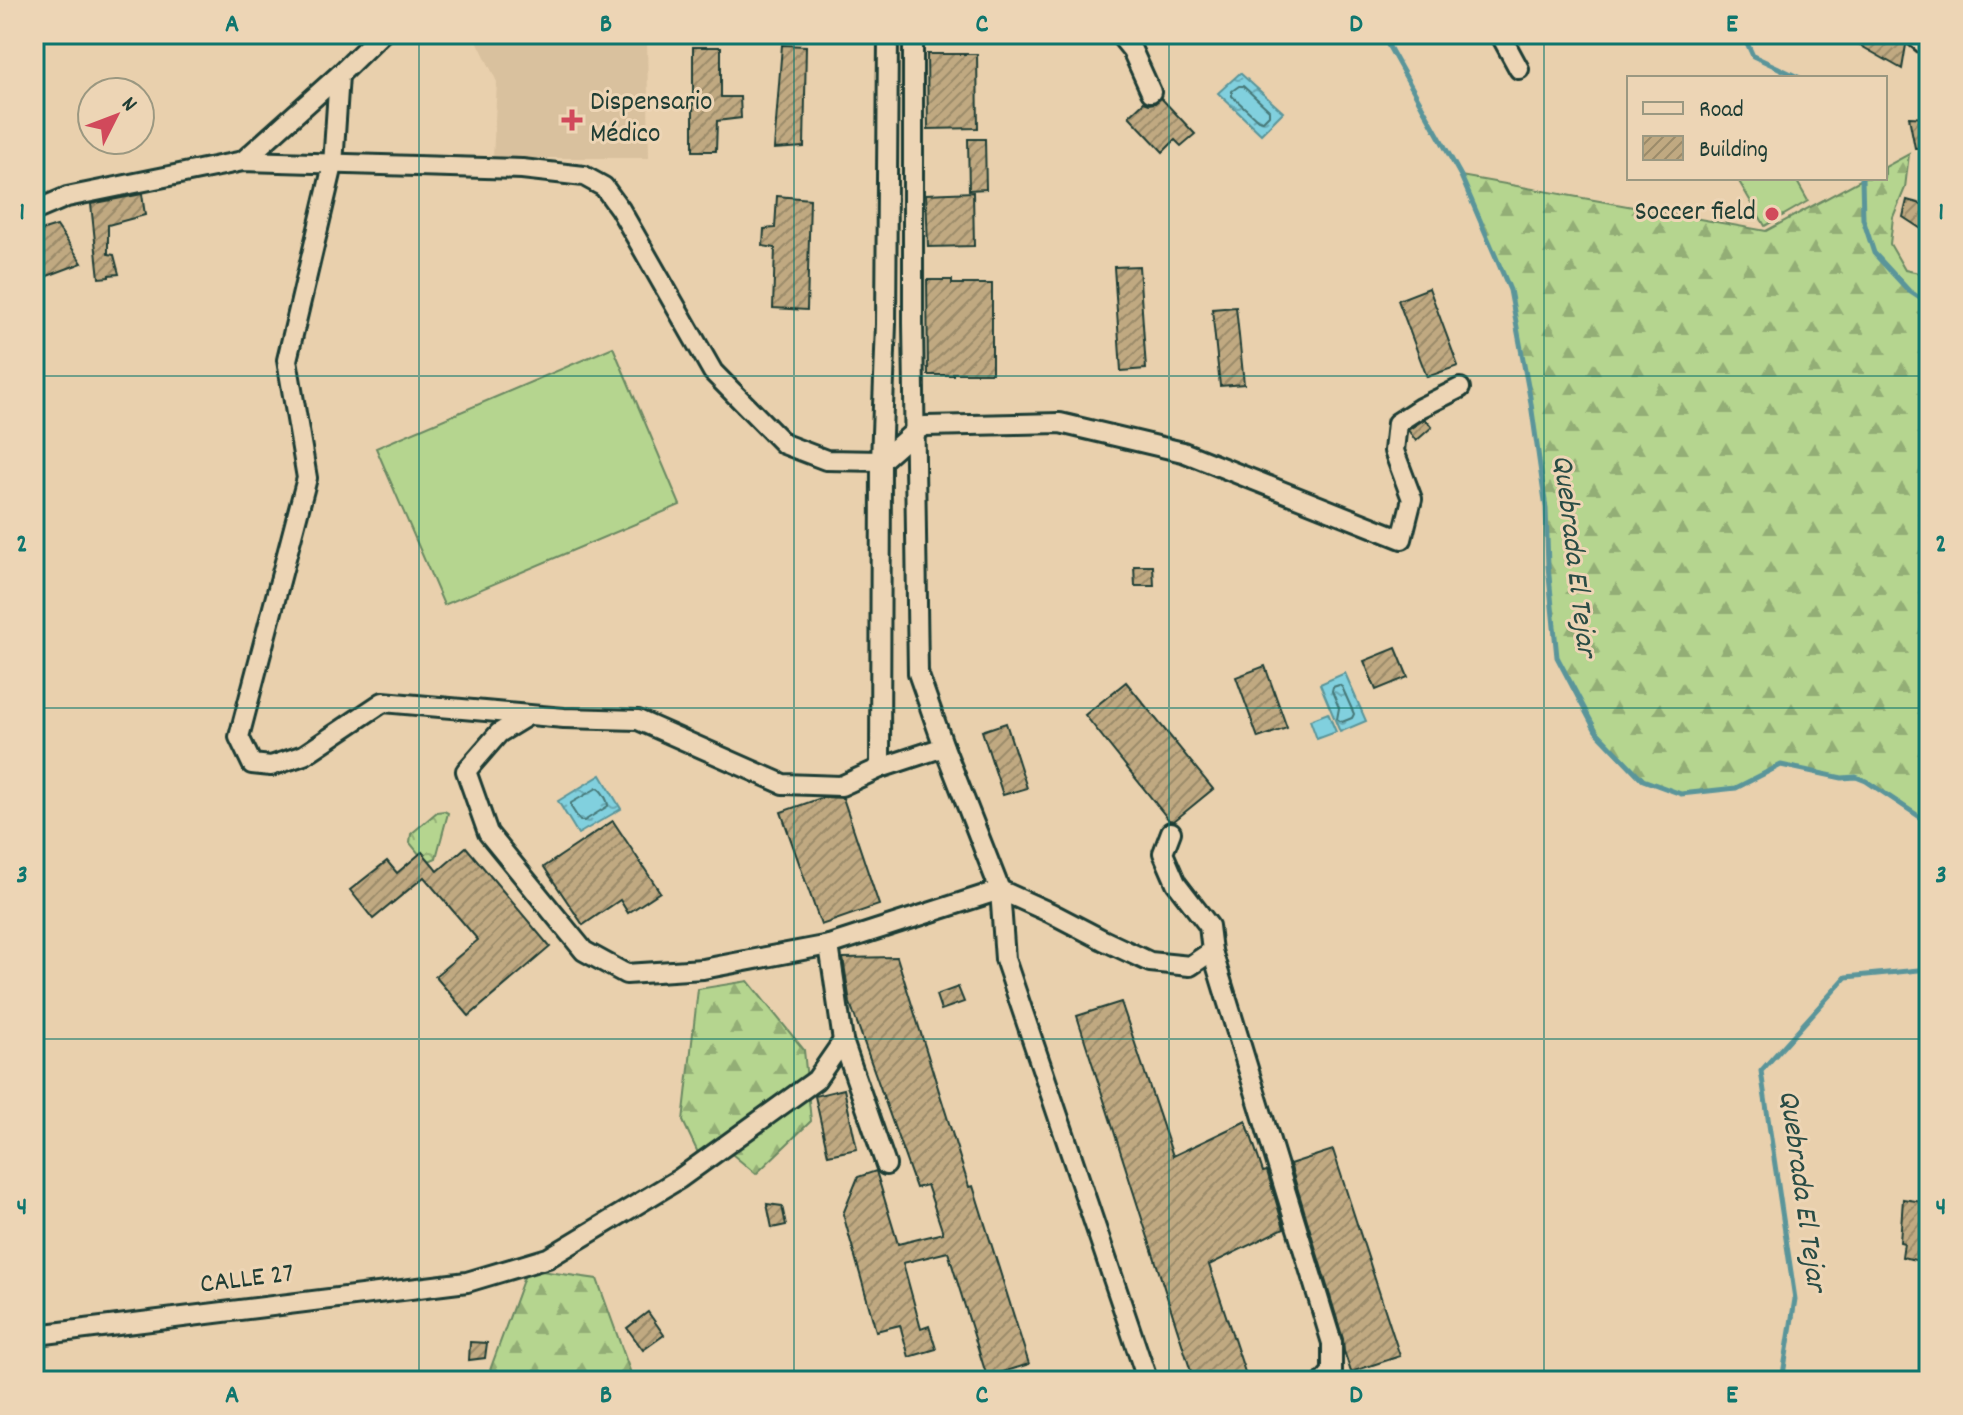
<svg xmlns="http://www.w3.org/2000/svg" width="1963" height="1415" font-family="Dekko,sans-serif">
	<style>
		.built { fill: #d9c19e }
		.grass { fill: #b5d58f; stroke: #6a8962; stroke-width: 2 }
		.forest { fill: url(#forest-firs); stroke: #6a8962; stroke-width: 2 }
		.park { fill: url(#park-crowns); stroke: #6a8962; stroke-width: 2 }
		.water { fill: url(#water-ripples); stroke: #5a959a; stroke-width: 2 }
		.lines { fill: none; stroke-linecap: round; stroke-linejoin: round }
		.shore { stroke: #467878; stroke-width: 2 }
		.stream { stroke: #5a959a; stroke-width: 5 }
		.building { fill: url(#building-hatch); stroke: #1f3d34; stroke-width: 2 }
		.minor-casing { stroke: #1f3d34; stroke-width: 24 }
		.minor { stroke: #edd5b5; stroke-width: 18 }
		.grid { fill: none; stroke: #0f766e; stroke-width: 2; stroke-opacity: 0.55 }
		.poi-dot { fill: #d1495b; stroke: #edd5b5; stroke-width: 3 }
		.labels { text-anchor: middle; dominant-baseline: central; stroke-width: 6; stroke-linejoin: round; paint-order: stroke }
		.poi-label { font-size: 28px; fill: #1f3d34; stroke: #edd5b5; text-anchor: start }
		.street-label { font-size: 28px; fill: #1f3d34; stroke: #edd5b5 }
		.water-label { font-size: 30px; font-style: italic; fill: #294c45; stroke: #edd5b5 }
		.neatline { fill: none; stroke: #0f766e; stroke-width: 3 }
		.grid-label { font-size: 26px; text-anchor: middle; font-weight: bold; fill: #0f766e }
	</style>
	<defs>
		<pattern id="forest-firs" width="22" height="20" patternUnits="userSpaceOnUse" patternTransform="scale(2)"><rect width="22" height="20" fill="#b5d58f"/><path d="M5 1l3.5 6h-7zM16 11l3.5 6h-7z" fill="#93ae76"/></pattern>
		<pattern id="park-crowns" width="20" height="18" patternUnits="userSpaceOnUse" patternTransform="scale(2)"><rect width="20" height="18" fill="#b5d58f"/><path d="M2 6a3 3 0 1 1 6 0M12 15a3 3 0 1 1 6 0" fill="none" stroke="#93ae76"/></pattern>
		<pattern id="water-ripples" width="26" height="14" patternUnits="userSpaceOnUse" patternTransform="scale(2)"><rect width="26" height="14" fill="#81d0de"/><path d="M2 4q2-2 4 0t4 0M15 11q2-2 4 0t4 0" fill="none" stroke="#69aab5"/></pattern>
		<pattern id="building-hatch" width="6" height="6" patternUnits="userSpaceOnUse" patternTransform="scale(2)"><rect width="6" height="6" fill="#c0a981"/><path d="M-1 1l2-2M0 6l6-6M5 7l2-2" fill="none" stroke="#9b8b6a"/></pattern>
	</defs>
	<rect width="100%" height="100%" fill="#e9d0ad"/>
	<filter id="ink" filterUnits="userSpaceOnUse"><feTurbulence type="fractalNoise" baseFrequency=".0125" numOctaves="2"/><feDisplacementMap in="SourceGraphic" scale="16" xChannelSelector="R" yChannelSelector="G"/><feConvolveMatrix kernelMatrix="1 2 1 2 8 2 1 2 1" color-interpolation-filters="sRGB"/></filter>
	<g filter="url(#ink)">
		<path class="built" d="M474 34H645L647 38 649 158H493L497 82Z"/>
		<g class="grass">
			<path d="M1737 178H1795L1808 201 1765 226Z"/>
			<path d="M613 347 680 505 444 605 376 448Z"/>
		</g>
		<g class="forest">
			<path d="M1909 154 1905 188 1893 217 1890 244 1905 270 1929 275V823L1866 781 1857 777 1842 778 1781 765 1736 788 1681 794 1643 780 1596 731 1557 657 1548 566 1546 508 1530 397 1510 290 1461 176 1766 231 1864 178H1885V167Z"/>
			<path d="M748 981 804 1050 811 1121 756 1174 721 1145 700 1157 683 1121 698 989Z"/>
			<path d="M527 1269 597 1279 633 1379 648 1381H486Z"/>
		</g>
		<path class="park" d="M444 811 448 813 436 858 429 861 422 852 419 854 410 843 411 834 437 812Z"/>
		<g class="water">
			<path d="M1240 73 1283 112 1261 134 1218 93Z"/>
			<path d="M1345 673 1366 721 1340 732 1320 684Z"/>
			<path d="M1328 713 1336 732 1317 739 1310 720Z"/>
			<path d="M601 775 621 809 578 834 558 801Z"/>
		</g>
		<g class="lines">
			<g class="shore">
				<path d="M1239 86H1243L1269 110V115L1263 121 1258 120 1232 96V91Z"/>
				<path d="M1339 685 1342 687 1354 714 1352 718 1342 722 1337 719 1339 708 1332 691 1333 687Z"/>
				<path d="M597 788C602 790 608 801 608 806L584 821H580L571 807V803Z"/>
			</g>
			<g class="stream">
				<path d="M1382 34 1461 176 1510 290 1530 397 1546 508 1548 566 1557 657 1596 731 1643 780 1681 794 1736 788 1781 765 1842 778 1856 777 1866 781 1929 823"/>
				<path d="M1743 34 1753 56 1800 78"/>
				<path d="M1862 178 1863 219 1874 253 1909 291 1929 304"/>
				<path d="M1782 1381 1795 1299 1761 1071 1846 977 1929 969"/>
			</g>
		</g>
		<g class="building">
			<path d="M1840 34H1900L1901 39 1906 45 1902 69Z"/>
			<path d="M782 45 806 46 804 147 774 149Z"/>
			<path d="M693 47H721V97H740L741 118 717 121 716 151H693Z"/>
			<path d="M927 54H977L978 128 928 129Z"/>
			<path d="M1161 98 1195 134 1181 146 1175 140 1163 152 1129 116 1144 102 1149 104 1155 103Z"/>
			<path d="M1909 117 1929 118V148H1915Z"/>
			<path d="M968 139H985L986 189 969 190Z"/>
			<path d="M973 192 974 246 928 247 926 194Z"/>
			<path d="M142 194 145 215 108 225V254L114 255 119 274 109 275V277L99 278 91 204Z"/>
			<path d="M777 196 810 199 807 310 773 308 775 248 763 246 764 229 775 228Z"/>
			<path d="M1907 200 1929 206V234L1903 217Z"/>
			<path d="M57 226 82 263 34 281V233Z"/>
			<path d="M1139 266 1146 369 1121 371 1114 267Z"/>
			<path d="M927 280H952V284H992V373H953V375H928Z"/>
			<path d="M1429 288 1458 366 1427 377 1398 300Z"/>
			<path d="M1236 307 1244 384 1220 386 1212 309Z"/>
			<path d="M1425 419 1432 427 1416 441 1408 430Z"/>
			<path d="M1134 566H1153L1154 586H1135Z"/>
			<path d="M1396 648 1408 677 1376 690 1364 661Z"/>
			<path d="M1265 666 1287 728 1258 738 1236 677Z"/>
			<path d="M1126 682 1213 789 1174 821 1169 820 1085 715Z"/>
			<path d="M1006 723 1027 788 1003 795 982 731Z"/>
			<path d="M824 797 843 798 879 905 821 925 781 812Z"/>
			<path d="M613 821 660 892 628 913 620 900 583 925 544 867Z"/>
			<path d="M466 847 550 947 469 1016 435 976 478 940 424 877 373 919 350 890 387 861 397 873 422 852 438 871Z"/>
			<path d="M897 957 969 1187 973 1186 1029 1364 987 1377 948 1252 903 1263 921 1329 929 1326 936 1349 909 1357 900 1325 876 1331 843 1214 858 1177 876 1171 898 1244 943 1233 927 1185 916 1188 850 1003 843 958Z"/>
			<path d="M958 987 964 1002 941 1010 936 995Z"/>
			<path d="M1121 1002 1173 1156 1246 1121 1263 1172 1267 1171 1284 1228 1209 1265 1248 1381H1194L1077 1016Z"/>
			<path d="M844 1089 857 1149 828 1155 815 1096Z"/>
			<path d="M1333 1150 1400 1356 1351 1372 1344 1351 1343 1339 1290 1164Z"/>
			<path d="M1903 1199 1929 1203V1263L1902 1257 1904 1243 1900 1242Z"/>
			<path d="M767 1204 782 1206 786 1225 772 1228Z"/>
			<path d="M648 1312 664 1335 643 1350 627 1328Z"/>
			<path d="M470 1342 487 1343 485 1358 469 1360Z"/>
		</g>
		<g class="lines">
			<defs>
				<g id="minor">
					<path d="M913 34V323L918 673 944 747 1000 890 1005 959 1146 1376 1150 1381"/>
					<path d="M1119 34 1132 50 1151 92"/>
					<path d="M1500 34 1519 69"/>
					<path d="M1912 34 1929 48"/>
					<path d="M339 75 333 165 287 360 307 478 239 737 252 764 271 766 304 755 383 702 564 718 638 720 783 784 841 786 880 768 944 747"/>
					<path d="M243 161 339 75 381 34"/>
					<path d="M34 211 67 197 243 161 522 169 584 176 604 187 620 209 713 372 784 444 826 460 881 461 915 431 925 426 1060 423 1183 452 1402 539 1412 499 1394 451 1397 423 1420 408 1460 388"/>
					<path d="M527 716 499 733 466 771 488 833 584 951 626 974 703 969 829 945 1000 890 1051 913 1103 940 1150 962 1190 966 1212 951"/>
					<path d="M880 768 881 461 886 324 888 34"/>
					<path d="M1171 832 1163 853 1176 883 1209 926 1212 951 1332 1343V1372L1324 1381"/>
					<path d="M829 945 843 1041 886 1165"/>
					<path d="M34 1332 45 1334 467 1282 548 1258 679 1179 816 1080 843 1041"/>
				</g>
			</defs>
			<use href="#minor" class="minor-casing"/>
			<use href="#minor" class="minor"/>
		</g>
	</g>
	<path class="grid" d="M419 34V1381M794 34V1381M1169 34V1381M1544 34V1381M34 376H1929M34 708H1929M34 1039H1929"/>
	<g class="poi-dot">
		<path d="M568 108h8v8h8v8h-8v8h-8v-8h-8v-8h8z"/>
		<circle cx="1772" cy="214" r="8"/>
	</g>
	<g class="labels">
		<g class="poi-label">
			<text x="590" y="104">Dispensario<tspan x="590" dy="32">Médico</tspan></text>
			<text x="1756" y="214" text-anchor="end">Soccer field</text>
		</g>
		<g class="street-label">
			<text transform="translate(247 1281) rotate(-7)">CALLE 27</text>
		</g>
		<g class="water-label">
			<text transform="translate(1572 556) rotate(83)">Quebrada El Tejar</text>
			<text transform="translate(1800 1191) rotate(82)">Quebrada El Tejar</text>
		</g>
	</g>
	<rect width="1963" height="1415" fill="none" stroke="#edd5b5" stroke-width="88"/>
	<rect x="1627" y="76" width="260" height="104" fill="#edd5b5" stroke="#9b9881" stroke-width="2"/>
	<rect x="1643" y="102" width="40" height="12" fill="#edd5b5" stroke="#9b9881" stroke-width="2"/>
	<text x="1699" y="116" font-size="24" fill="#1f3d34">Road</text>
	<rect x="1643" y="136" width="40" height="24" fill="url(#building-hatch)" stroke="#9b9881" stroke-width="2"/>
	<text x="1699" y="156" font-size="24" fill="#1f3d34">Building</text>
	<g transform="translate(116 116) rotate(48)"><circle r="38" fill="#edd5b5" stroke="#9b9881" stroke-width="2"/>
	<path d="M0-6L14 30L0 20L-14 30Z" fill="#d1495b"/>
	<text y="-12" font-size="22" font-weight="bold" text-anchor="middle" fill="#1f3d34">N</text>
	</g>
	<rect x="44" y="44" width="1875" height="1327" class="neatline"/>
	<g class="grid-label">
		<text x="232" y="31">A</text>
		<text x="606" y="31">B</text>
		<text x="982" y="31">C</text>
		<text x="1356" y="31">D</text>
		<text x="1732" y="31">E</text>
		<text x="22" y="219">1</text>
		<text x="1941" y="219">1</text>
		<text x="22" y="551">2</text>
		<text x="1941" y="551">2</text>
		<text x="22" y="882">3</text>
		<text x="1941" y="882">3</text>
		<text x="22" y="1214">4</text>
		<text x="1941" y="1214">4</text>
		<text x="232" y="1402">A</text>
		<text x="606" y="1402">B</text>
		<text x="982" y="1402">C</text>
		<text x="1356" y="1402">D</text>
		<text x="1732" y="1402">E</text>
	</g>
</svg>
